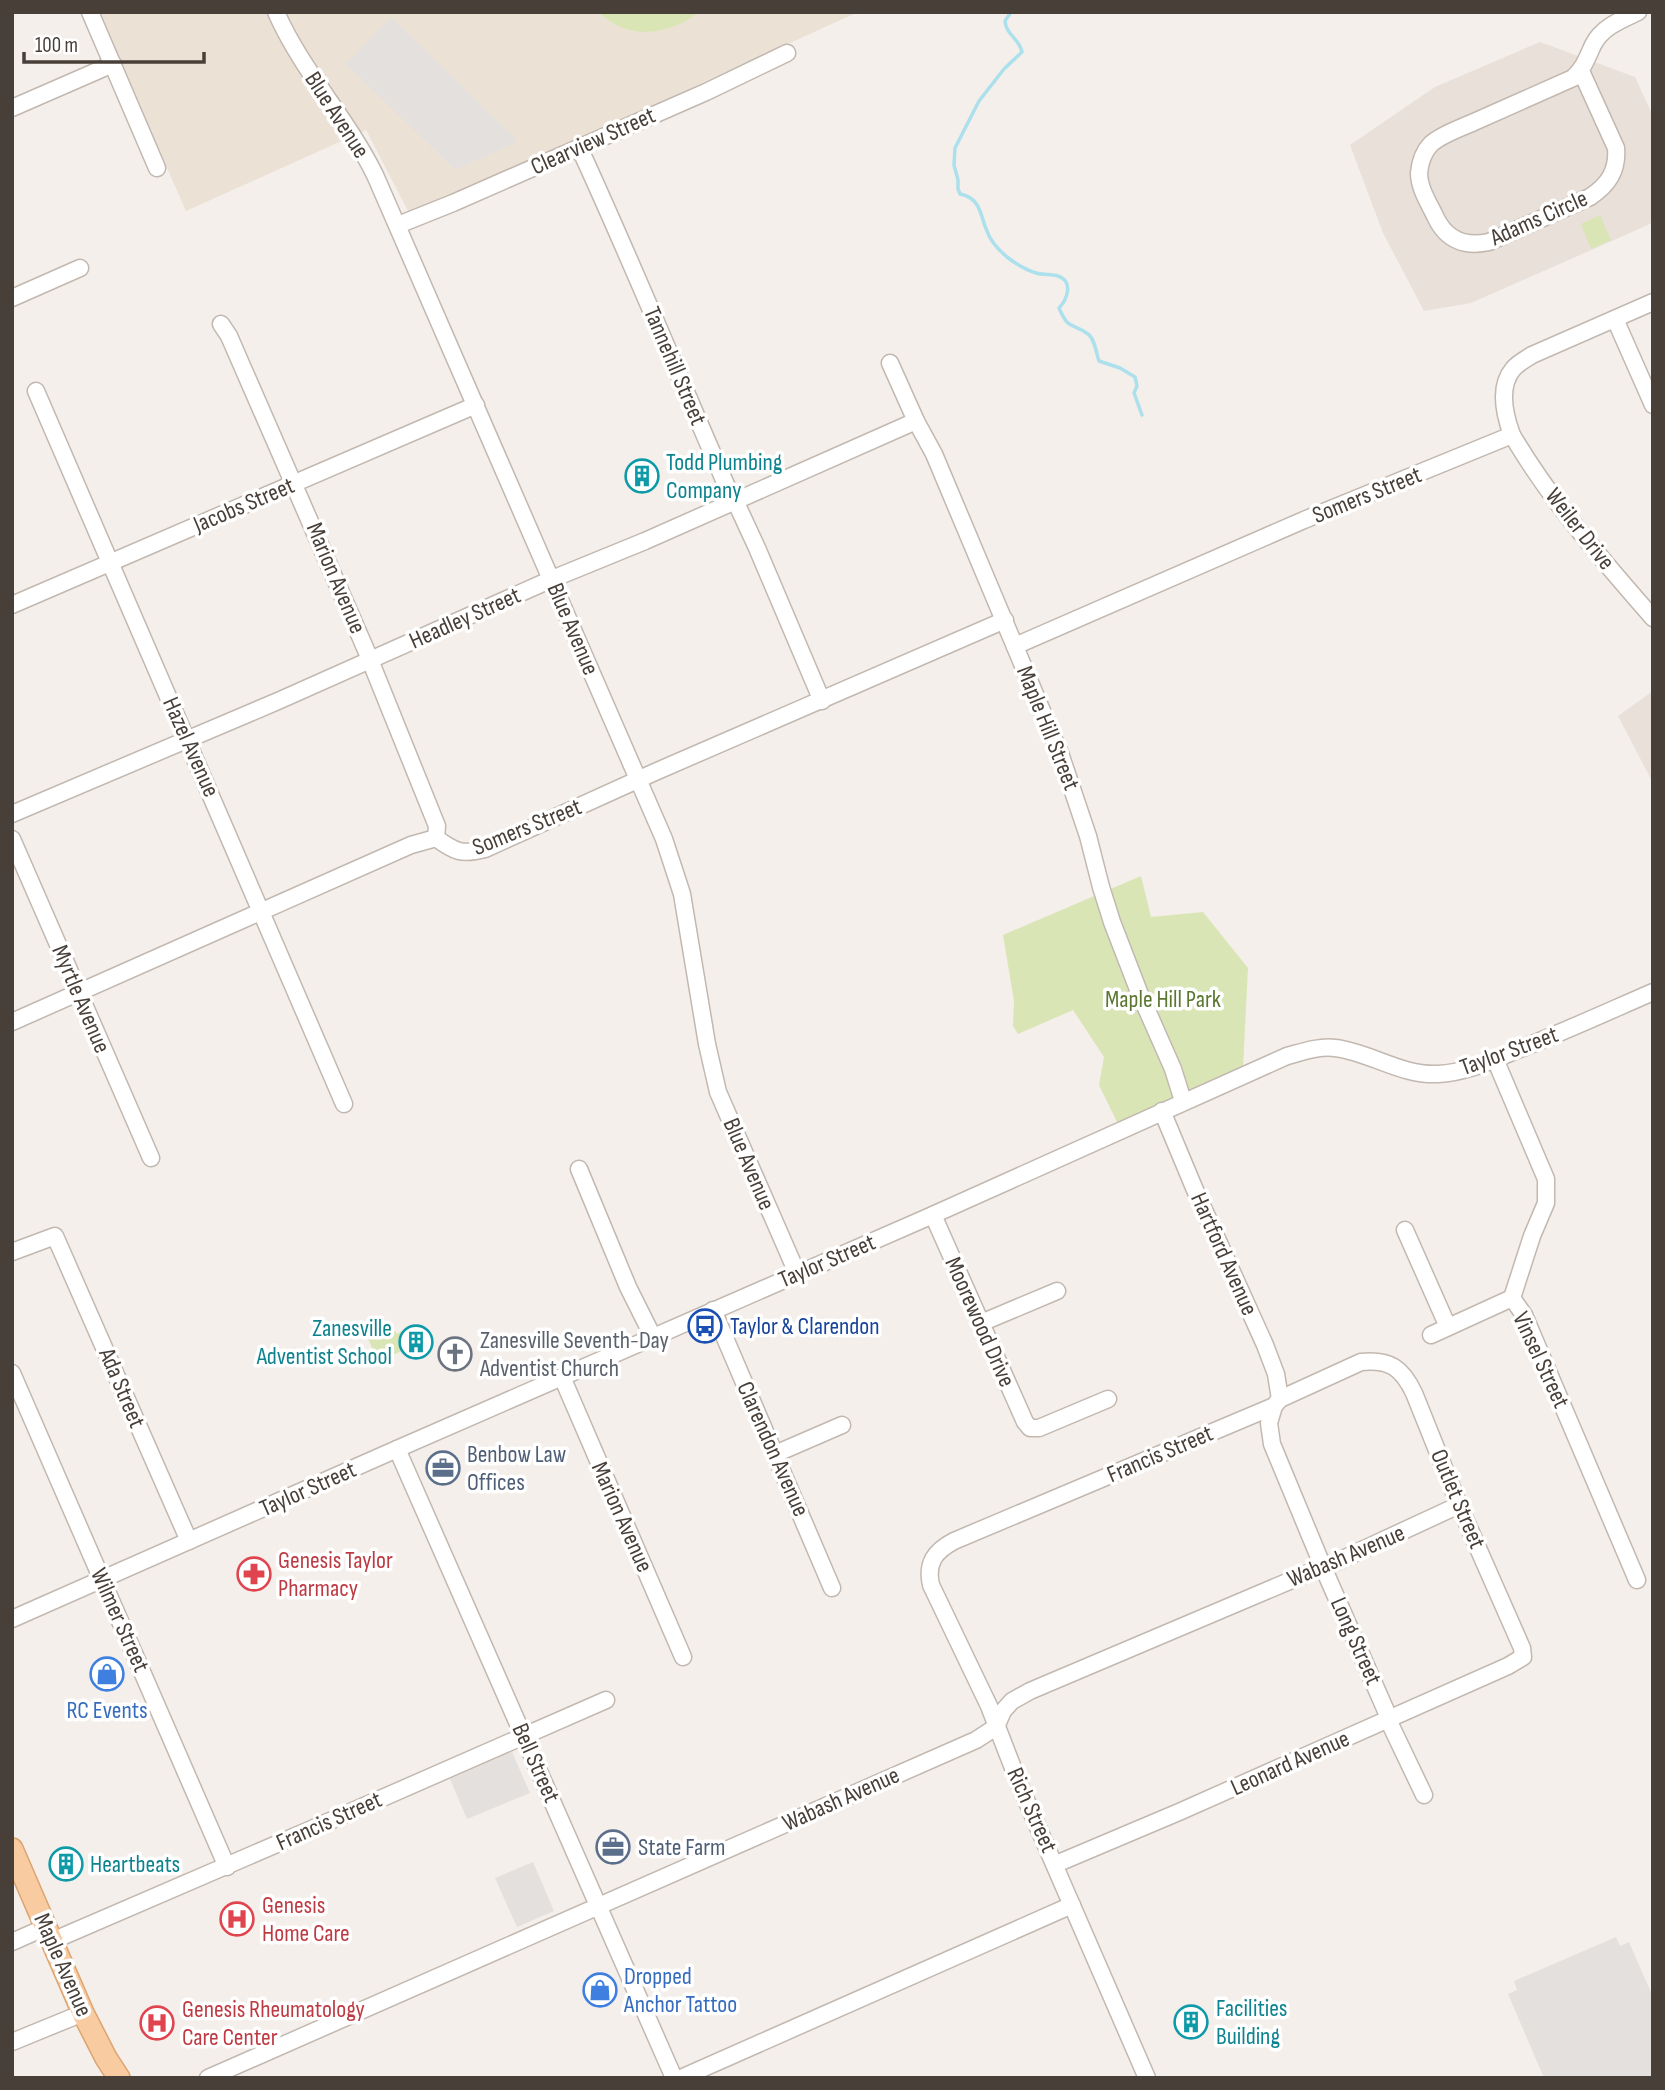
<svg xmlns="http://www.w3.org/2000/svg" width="1665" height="2090" font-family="'Sofia Sans Condensed',sans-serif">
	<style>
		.residential { fill: #e8e0d9 }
		.education { fill: #ece1d5 }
		.green { fill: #dae5b6 }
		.parking { fill: #e3e0de }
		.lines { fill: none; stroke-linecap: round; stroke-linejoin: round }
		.stream { stroke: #abe0ec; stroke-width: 3.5 }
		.minor-casing { stroke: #c2b8b0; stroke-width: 19 }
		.major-casing { stroke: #dca470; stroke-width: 24 }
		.minor { stroke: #fff; stroke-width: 16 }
		.major { stroke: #f8cba0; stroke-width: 21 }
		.labels { text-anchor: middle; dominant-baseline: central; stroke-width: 7; stroke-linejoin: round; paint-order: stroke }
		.street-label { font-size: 24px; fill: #483f39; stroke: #fff }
		.culture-label { font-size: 24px; fill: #0d838f; stroke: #fff; text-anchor: start }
		.park-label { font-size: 24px; fill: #5a762f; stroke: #fff }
		.transit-label { font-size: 24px; fill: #164399; stroke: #fff; text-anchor: start }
		.worship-label { font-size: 24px; fill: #5b616d; stroke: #fff; text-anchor: start }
		.service-label { font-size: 24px; fill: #4e5e75; stroke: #fff; text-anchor: start }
		.health-label { font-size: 24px; fill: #be3a42; stroke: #fff; text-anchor: start }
		.shop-label { font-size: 24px; fill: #366cbe; stroke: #fff }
	</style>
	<rect width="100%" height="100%" fill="#f4efea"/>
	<g class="residential">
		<path d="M1540 42 1635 77 1653 116V221L1648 225 1471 303 1424 311 1383 233 1350 145 1435 87Z"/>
		<path d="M1653 691V783L1618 716Z"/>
	</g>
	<path class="education" d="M98 12H858L429 207 408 211 366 130 186 211Z"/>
	<g class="green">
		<path d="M599 12H699C670 35 628 42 599 12Z"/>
		<path d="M1600 215 1611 240 1591 249 1581 224Z"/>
		<path d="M1141 876 1151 917 1203 912 1248 968 1243 1068 1118 1124 1099 1085 1104 1057 1073 1010 1018 1034 1013 1026 1014 1001 1003 935Z"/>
		<path d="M381 1326 385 1335 395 1331 397 1334 401 1331 408 1348 393 1355 394 1360 380 1367 367 1336Z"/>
	</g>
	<g class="parking">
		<path d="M391 17 517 140 513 144 455 170 346 64Z"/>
		<path d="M512 1752 530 1793 467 1819 450 1779Z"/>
		<path d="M533 1862 554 1911 517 1927 495 1878Z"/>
		<path d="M1616 1937 1620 1946 1629 1942 1653 1997V2078H1544L1508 1994 1517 1990 1514 1981Z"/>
	</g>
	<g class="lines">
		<path class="stream" d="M1011 12 1005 21C1006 35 1019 38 1022 52L1004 69 979 101 955 148 954 165 958 180V189L960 194C981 198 980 215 987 231 990 241 1000 251 1007 257 1016 264 1026 270 1036 273 1043 275 1052 274 1058 276 1074 281 1067 300 1059 308 1069 331 1071 322 1088 334 1095 339 1096 353 1099 361L1120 368 1135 377 1137 386 1134 393 1142 415"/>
		<defs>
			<g id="minor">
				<path d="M90 12 157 168"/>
				<path d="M276 12C302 71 347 118 375 175L664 839 682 894 707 1044 718 1092 797 1273"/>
				<path d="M1581 71 1616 148C1618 171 1608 185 1590 197L1489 242C1466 247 1447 241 1436 218 1430 205 1419 189 1419 173 1420 163 1424 151 1431 144 1442 134 1461 128 1474 122 1507 107 1540 93 1573 78 1584 68 1587 58 1593 45 1602 27 1621 20 1638 12"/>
				<path d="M12 108 113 64"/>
				<path d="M579 147C632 262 680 380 731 496L738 507 757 548 822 701"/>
				<path d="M398 225 453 203 706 92 787 53"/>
				<path d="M12 298 80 268"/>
				<path d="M1615 319 1653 405"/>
				<path d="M221 324 229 336 366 650 437 826 436 838"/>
				<path d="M890 363 916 421 934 454 1061 756 1088 836 1101 887 1112 922 1139 992 1173 1069 1183 1101"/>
				<path d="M36 391 344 1104"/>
				<path d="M1512 435C1551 501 1603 561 1653 618"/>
				<path d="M12 605 476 405"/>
				<path d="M1015 646 1304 520 1512 435C1505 416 1498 387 1513 369 1518 363 1526 359 1532 355L1653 302"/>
				<path d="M12 814 278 701 552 579 645 541 916 421"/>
				<path d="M12 839 151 1158"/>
				<path d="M12 1022 411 845 436 838C455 852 462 855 485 849L655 772 1005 620"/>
				<path d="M1495 1059 1546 1179V1203L1532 1236 1512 1298 1524 1315 1637 1580"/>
				<path d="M1162 1111 1195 1190 1265 1345 1276 1374 1280 1399"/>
				<path d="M579 1169 628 1287 653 1337"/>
				<path d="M933 1215 1025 1422 1030 1428H1039L1108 1399"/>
				<path d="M1405 1230 1448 1327"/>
				<path d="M12 1252 55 1236 189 1541"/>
				<path d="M713 1310 832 1588"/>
				<path d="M981 1323 1057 1291"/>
				<path d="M1431 1335 1512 1298"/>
				<path d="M12 1373 227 1867"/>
				<path d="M562 1377 683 1657"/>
				<path d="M1274 1406 1269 1423 1272 1444 1323 1567 1386 1711 1392 1728 1424 1795"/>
				<path d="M397 1449 674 2078"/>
				<path d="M775 1454 842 1425"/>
				<path d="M12 1619 397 1449 926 1218 1287 1056C1302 1052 1319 1046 1335 1048 1370 1052 1401 1076 1438 1074 1464 1073 1491 1061 1515 1051 1561 1033 1607 1012 1653 992"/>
				<path d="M1056 1864 1179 1812 1508 1666 1523 1657 1522 1648 1459 1505 1414 1393C1402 1368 1390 1359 1361 1362L1280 1399 1274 1406 954 1541C935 1551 926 1563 931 1585L989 1706 1020 1786 1147 2078"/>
				<path d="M52 1941C237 1862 422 1781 606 1700"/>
				<path d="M12 1942 46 1927"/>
				<path d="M12 2042 83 2013"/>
				<path d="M208 2078 976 1740 996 1727 1003 1711 1012 1701 1030 1691 1313 1571 1334 1563 1459 1505"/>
				<path d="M681 2078 1072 1905"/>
			</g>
			<path id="major" d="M12 1849 83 2013 106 2058 119 2078"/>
		</defs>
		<use href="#minor" class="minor-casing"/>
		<use href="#major" class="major-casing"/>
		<use href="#minor" class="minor"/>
		<use href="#major" class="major"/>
	</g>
	<defs>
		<symbol id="building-ring" viewBox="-11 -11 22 22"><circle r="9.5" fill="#fff" stroke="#0f9aa8" stroke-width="1.5"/><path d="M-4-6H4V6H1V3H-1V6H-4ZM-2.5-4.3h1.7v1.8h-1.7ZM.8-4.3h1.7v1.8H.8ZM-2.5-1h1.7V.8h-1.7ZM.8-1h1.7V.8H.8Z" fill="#0f9aa8"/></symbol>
		<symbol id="bus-ring" viewBox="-11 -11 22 22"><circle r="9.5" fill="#fff" stroke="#1a4fb4" stroke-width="1.5"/><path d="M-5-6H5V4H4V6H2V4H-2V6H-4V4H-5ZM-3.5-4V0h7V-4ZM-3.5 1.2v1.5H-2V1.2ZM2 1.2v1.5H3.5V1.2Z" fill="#1a4fb4"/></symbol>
		<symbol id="church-ring" viewBox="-11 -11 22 22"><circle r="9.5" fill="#fff" stroke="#6b7280" stroke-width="1.5"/><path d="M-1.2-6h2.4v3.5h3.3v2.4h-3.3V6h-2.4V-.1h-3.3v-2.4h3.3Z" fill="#6b7280"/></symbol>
		<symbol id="office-ring" viewBox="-11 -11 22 22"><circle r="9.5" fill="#fff" stroke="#5c6f8a" stroke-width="1.5"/><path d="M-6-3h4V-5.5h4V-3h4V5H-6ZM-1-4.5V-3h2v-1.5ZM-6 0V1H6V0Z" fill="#5c6f8a"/></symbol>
		<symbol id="pharmacy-ring" viewBox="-11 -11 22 22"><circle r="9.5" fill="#fff" stroke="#e0444e" stroke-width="1.5"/><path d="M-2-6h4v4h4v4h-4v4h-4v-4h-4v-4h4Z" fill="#e0444e"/></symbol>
		<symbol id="shop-ring" viewBox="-11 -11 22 22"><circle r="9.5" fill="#fff" stroke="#3f7fe0" stroke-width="1.5"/><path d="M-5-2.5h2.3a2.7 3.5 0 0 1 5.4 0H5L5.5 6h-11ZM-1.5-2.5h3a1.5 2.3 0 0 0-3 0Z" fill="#3f7fe0"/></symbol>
		<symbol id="hospital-ring" viewBox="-11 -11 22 22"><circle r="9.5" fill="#fff" stroke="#e0444e" stroke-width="1.5"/><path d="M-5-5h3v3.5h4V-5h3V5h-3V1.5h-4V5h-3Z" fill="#e0444e"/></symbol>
	</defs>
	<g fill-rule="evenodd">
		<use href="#building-ring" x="623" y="457" width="38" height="38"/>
		<use href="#bus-ring" x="686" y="1307" width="38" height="38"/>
		<use href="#building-ring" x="397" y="1323" width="38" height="38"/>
		<use href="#church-ring" x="436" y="1335" width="38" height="38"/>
		<use href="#office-ring" x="424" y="1449" width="38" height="38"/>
		<use href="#pharmacy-ring" x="235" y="1555" width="38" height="38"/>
		<use href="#shop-ring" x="88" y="1655" width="38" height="38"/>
		<use href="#office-ring" x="594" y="1828" width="38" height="38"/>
		<use href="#building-ring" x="47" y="1845" width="38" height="38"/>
		<use href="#hospital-ring" x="218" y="1900" width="38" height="38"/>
		<use href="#shop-ring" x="581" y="1971" width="38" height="38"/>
		<use href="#building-ring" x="1172" y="2003" width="38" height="38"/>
		<use href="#hospital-ring" x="138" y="2004" width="38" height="38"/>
	</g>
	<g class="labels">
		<g class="street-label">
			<text transform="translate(337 115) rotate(57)">Blue Avenue</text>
			<text transform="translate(593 141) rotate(-24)">Clearview Street</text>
			<text transform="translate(1539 218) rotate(-24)">Adams Circle</text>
			<text transform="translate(675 366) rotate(67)">Tannehill Street</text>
			<text transform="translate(1367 495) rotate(-22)">Somers Street</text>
			<text transform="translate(244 505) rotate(-23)">Jacobs Street</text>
			<text transform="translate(1580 529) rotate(52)">Weiler Drive</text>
			<text transform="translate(336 578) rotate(67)">Marion Avenue</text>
			<text transform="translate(465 618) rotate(-24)">Headley Street</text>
			<text transform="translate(573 629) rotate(67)">Blue Avenue</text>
			<text transform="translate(1048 728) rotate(68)">Maple Hill Street</text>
			<text transform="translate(191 747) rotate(66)">Hazel Avenue</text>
			<text transform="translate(527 827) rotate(-22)">Somers Street</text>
			<text transform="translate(81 999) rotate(67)">Myrtle Avenue</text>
			<text transform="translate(1509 1051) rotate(-20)">Taylor Street</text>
			<text transform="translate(749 1164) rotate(67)">Blue Avenue</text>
			<text transform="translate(1224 1254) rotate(66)">Hartford Avenue</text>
			<text transform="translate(827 1261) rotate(-23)">Taylor Street</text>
			<text transform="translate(980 1322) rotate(66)">Moorewood Drive</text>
			<text transform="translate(1541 1360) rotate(65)">Vinsel Street</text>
			<text transform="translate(122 1388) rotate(67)">Ada Street</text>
			<text transform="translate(773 1449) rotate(66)">Clarendon Avenue</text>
			<text transform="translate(1160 1454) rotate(-23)">Francis Street</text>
			<text transform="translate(308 1489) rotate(-24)">Taylor Street</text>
			<text transform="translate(1458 1499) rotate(67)">Outlet Street</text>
			<text transform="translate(622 1517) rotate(66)">Marion Avenue</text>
			<text transform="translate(1346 1556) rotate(-23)">Wabash Avenue</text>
			<text transform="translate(120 1620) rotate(66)">Wilmer Street</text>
			<text transform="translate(1356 1641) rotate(66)">Long Street</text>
			<text transform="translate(536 1763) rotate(66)">Bell Street</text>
			<text transform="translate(1290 1763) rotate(-24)">Leonard Avenue</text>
			<text transform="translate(841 1799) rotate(-24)">Wabash Avenue</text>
			<text transform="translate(1032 1810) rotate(66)">Rich Street</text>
			<text transform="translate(329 1821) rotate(-24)">Francis Street</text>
			<text transform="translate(63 1965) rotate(66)">Maple Avenue</text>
		</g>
		<g class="culture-label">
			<text x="666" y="462">Todd Plumbing<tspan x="666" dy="28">Company</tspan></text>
			<text x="392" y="1328" text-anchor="end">Zanesville<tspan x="392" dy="28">Adventist School</tspan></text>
			<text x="90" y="1864">Heartbeats</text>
			<text x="1216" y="2008">Facilities<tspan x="1216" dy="28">Building</tspan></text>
		</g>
		<g class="park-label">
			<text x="1163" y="999">Maple Hill Park</text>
		</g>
		<g class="transit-label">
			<text x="730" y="1326">Taylor &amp; Clarendon</text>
		</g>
		<g class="worship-label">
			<text x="480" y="1340">Zanesville Seventh-Day<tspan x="480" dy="28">Adventist Church</tspan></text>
		</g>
		<g class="service-label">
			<text x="467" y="1454">Benbow Law<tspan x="467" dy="28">Offices</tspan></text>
			<text x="638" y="1847">State Farm</text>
		</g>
		<g class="health-label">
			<text x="278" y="1560">Genesis Taylor<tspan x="278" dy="28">Pharmacy</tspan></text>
			<text x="262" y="1905">Genesis<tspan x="262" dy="28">Home Care</tspan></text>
			<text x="182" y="2009">Genesis Rheumatology<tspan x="182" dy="28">Care Center</tspan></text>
		</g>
		<g class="shop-label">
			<text x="107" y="1710">RC Events</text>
			<text x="624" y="1976" text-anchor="start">Dropped<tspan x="624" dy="28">Anchor Tattoo</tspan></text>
		</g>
	</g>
	<rect width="1665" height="2090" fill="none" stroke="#483f39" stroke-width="28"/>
	<path d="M24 52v10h180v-10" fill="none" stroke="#483f39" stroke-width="3.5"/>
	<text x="35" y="52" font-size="21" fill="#483f39" stroke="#ffffff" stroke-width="5" paint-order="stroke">100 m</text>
</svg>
